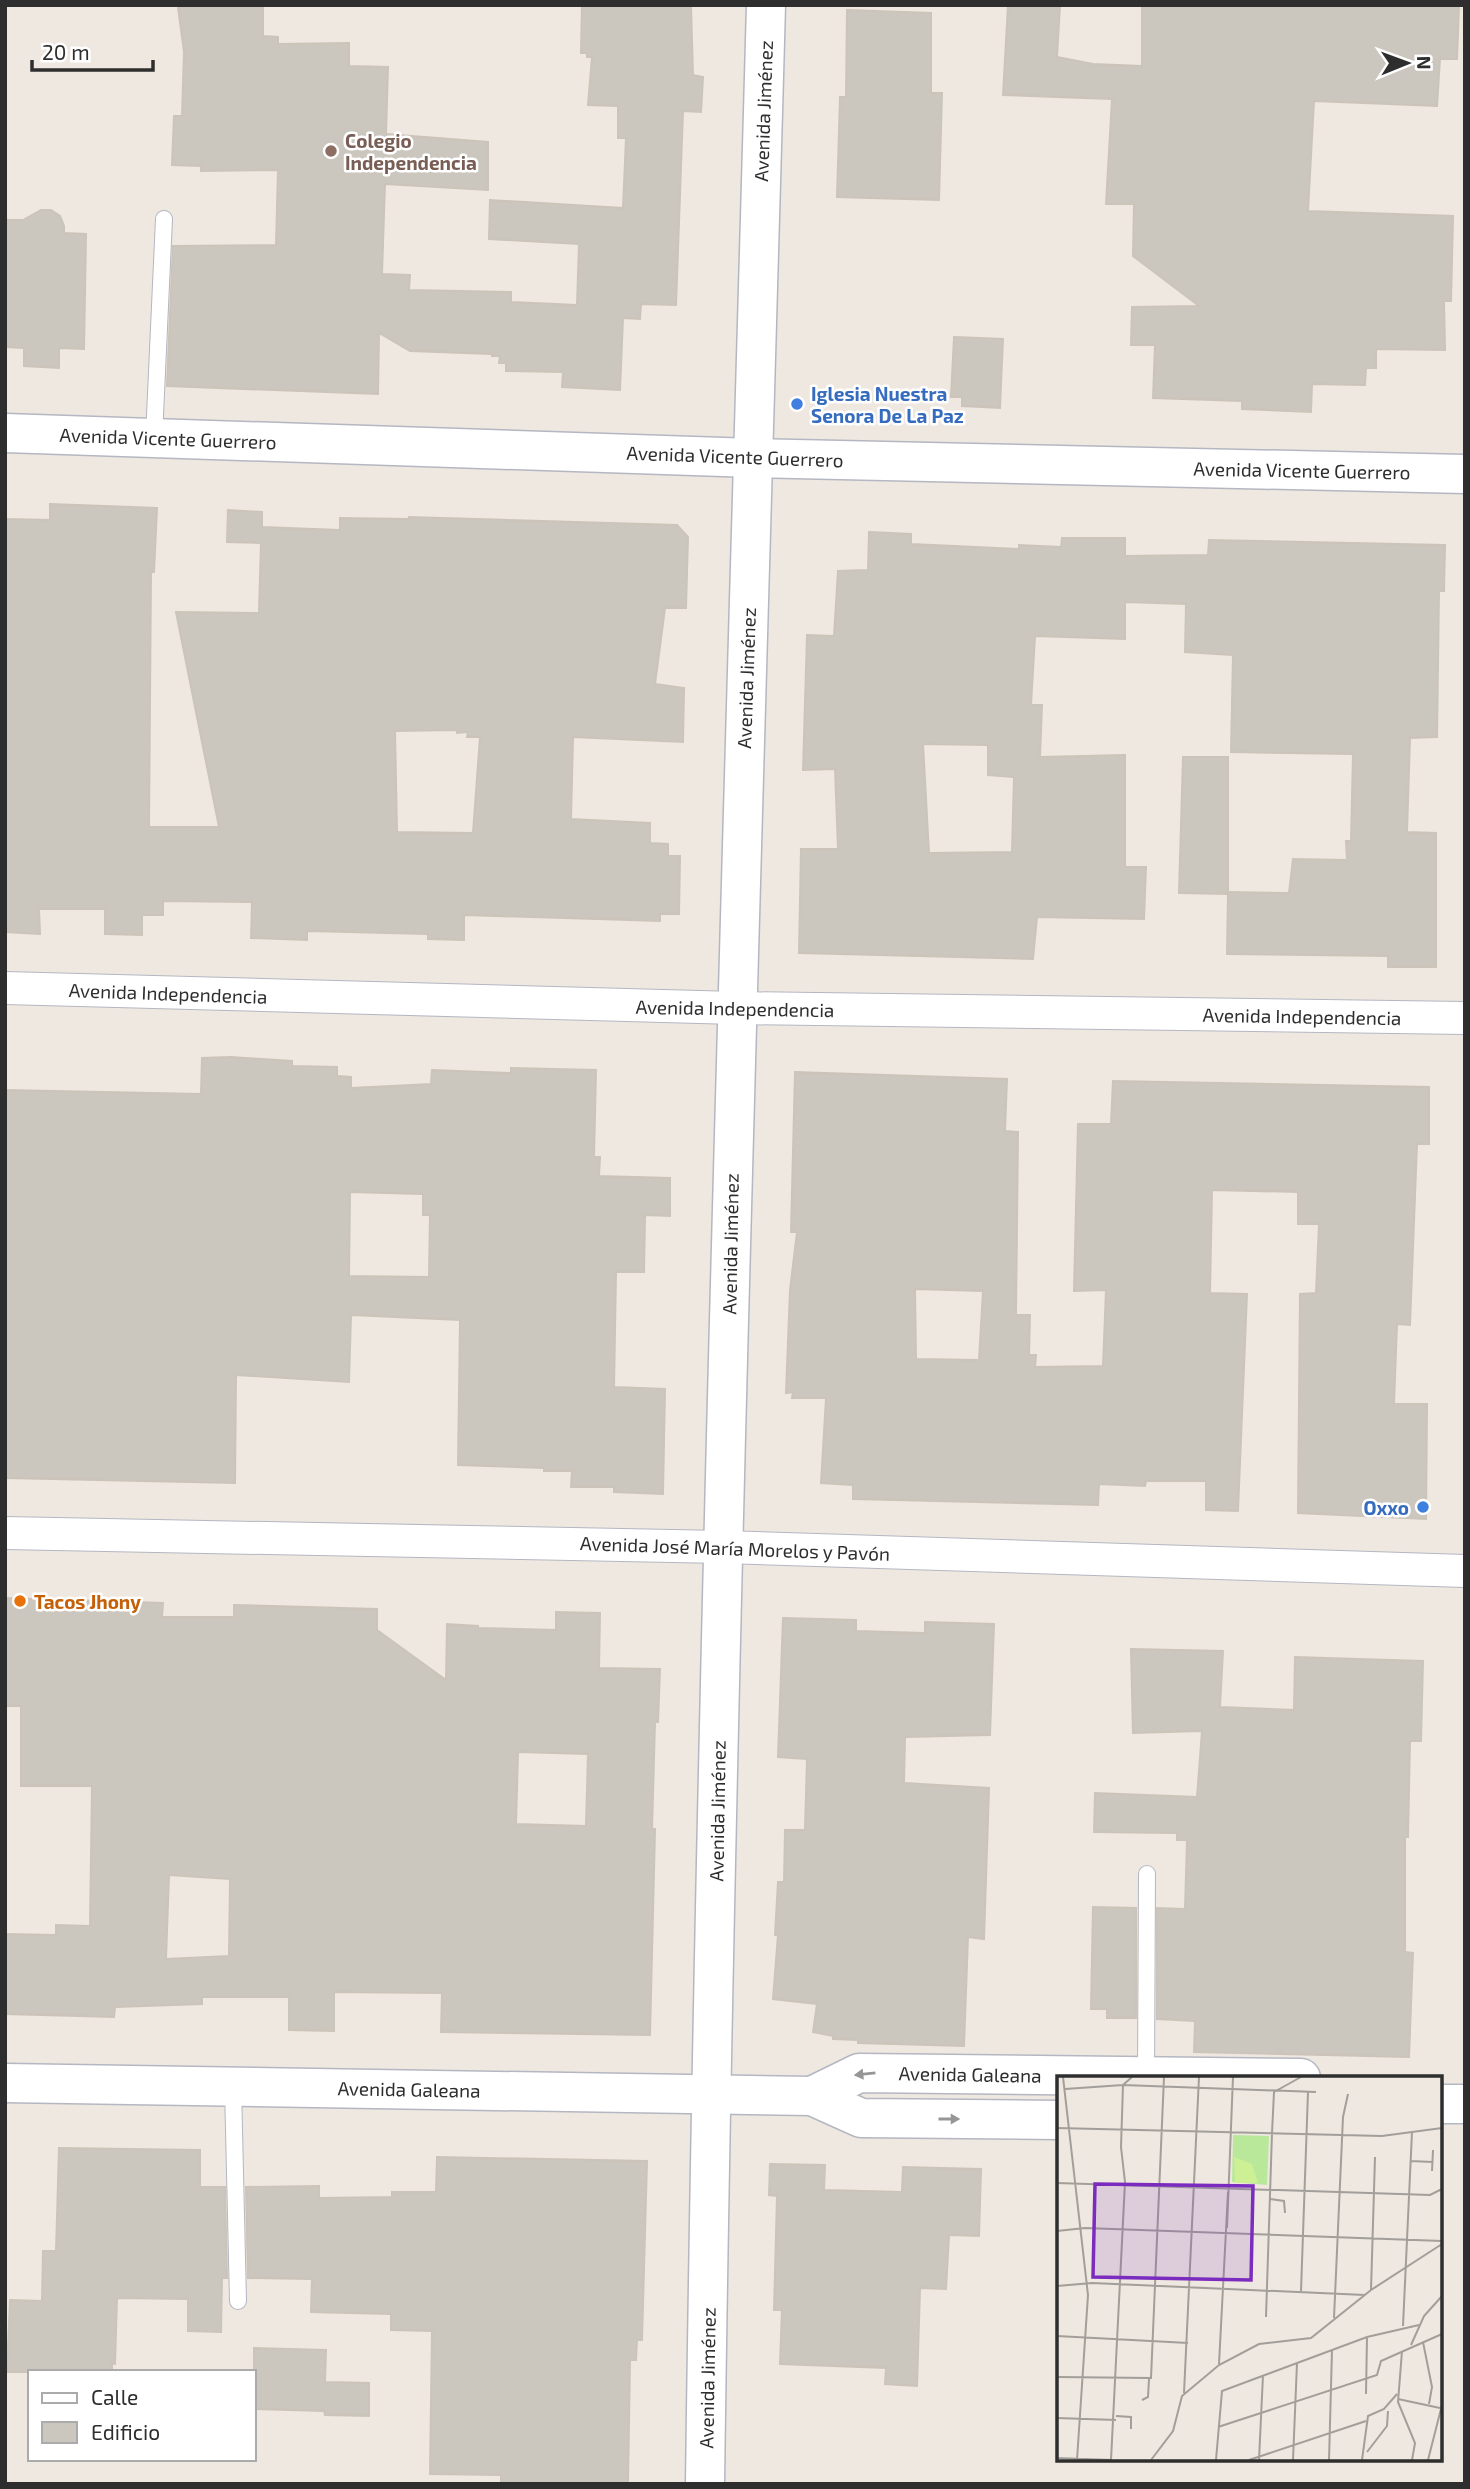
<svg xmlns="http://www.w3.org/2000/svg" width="1470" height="2489" font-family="'Exo 2',sans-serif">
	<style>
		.building { fill: #cbc6be; stroke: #ccc4b9; stroke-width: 2; fill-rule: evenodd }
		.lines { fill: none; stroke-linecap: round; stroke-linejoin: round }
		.lane-casing { stroke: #b4b7c2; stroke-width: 18 }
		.street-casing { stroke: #b4b7c2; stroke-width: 34 }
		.secondary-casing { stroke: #b4b7c2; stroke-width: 41 }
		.lane { stroke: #fff; stroke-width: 16 }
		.street { stroke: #fff; stroke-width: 32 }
		.secondary { stroke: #fff; stroke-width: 38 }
		.oneway { fill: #969696 }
		.education-dot { fill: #8d6e63; stroke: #fff; stroke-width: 2.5 }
		.shop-dot { fill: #3f7fe0; stroke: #fff; stroke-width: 2.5 }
		.food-dot { fill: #e8710a; stroke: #fff; stroke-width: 2.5 }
		.labels { text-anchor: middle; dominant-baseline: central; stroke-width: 5; stroke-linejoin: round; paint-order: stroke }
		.street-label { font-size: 19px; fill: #2e2e2e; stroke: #fff }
		.education-label { font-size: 19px; font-weight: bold; fill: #785e54; stroke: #fff; text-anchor: start }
		.shop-label { font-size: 19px; font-weight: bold; fill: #366cbe; stroke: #fff; text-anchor: start }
		.food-label { font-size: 19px; font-weight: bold; fill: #c56008; stroke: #fff; text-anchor: start }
		.inset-road { fill: none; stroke: #a29e99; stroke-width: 2 }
		.view { fill: #7b2cbf; fill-opacity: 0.15; stroke: #7b2cbf; stroke-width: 3.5 }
		.inset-edge { fill: none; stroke: #2e2e2e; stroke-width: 3.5 }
	</style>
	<rect width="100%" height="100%" fill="#efe8e0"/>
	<g class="building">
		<path d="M194 5H263V36L278 37V44L349 43V66L388 67 386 134 488 142V190L385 184 382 274 410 275 409 290 511 292V302L577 305 579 244 489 239 490 200 623 208 626 138H618V106L588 105 592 57H587V53H581L582 5H691L693 75 703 77 701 112 683 111 676 305 641 304 640 319 623 318 620 390 562 387 563 372 506 371V363H499L500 356H492V354L410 351 379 333 378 394 167 386 173 246 276 245 278 170 201 171V166L172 165 174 116H182L184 52 178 7Z"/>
		<path d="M1008 5H1060L1057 57 1093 64 1142 66V5H1459L1457 59H1440L1437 106 1314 101 1308 211 1453 216 1451 301H1444L1445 350 1376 349V368H1366L1365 385 1312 384 1311 412 1242 409V401L1153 398 1155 345H1131L1132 307 1199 306 1133 256 1134 204H1106L1112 99 1003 95Z"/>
		<path d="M847 10 931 13V93H942L939 200 837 197 840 97H846Z"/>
		<path d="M41 210H51L60 216 64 226V233L86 234 84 349 59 348V368L24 366V348L5 347V220H23Z"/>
		<path d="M954 337 1003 339 1000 408 962 406V397H951Z"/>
		<path d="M50 504 157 508 154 572H151L149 827H219L176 612 259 613 261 543 227 542 228 510 262 512V527L340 530V518L409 519V517L677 525 688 537 686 608H665L655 684 684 688 683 742 573 737 571 819 650 823V843L668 844V856H680L679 914H660V921L464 915V940L428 939V934L307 931V940L251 938 252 902 163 901V915H142V935L105 934V909H39L40 934 5 932V519L50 520ZM457 730V733L468 732 467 737H480L473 833 397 832 395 731Z"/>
		<path d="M869 532 911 534V544L1019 549V545L1061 547 1062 538H1125V556L1208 555 1209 540 1445 545 1444 591H1439L1437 737 1410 738 1407 832 1436 833V967H1388V956L1227 954 1228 892 1289 893 1293 859 1347 860 1346 841H1351L1353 754 1231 752 1233 655 1185 652 1186 604 1125 602V639L1035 636 1031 705H1042L1040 757 1125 755V867H1146L1144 919 1037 917 1033 959 799 953 801 849H838L835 769 803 770 807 635 834 636 838 571 868 570ZM923 744 988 745V775L1014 777 1012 852 929 853Z"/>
		<path d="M1183 757H1228V894L1179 893Z"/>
		<path d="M231 1057 292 1061V1066L337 1067V1076L351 1077V1088L431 1084 432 1070 511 1073V1068L596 1070 594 1157H600L599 1176 670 1178V1216L645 1215 644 1272H616L614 1387 665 1389 663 1494 614 1492V1487H571L572 1471H544V1468L458 1465 460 1320 351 1315 349 1382 236 1375 235 1483 5 1478V1090L201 1094 202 1058ZM350 1192 423 1194V1215H430L429 1277 349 1276Z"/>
		<path d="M795 1072 1007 1079 1005 1131 1018 1132 1016 1315H1030L1029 1355H1036L1035 1367 1103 1366 1106 1290 1074 1291 1078 1124H1111L1113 1081 1429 1087V1144H1417L1410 1325 1397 1324 1394 1404H1427L1426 1519 1298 1513 1300 1294 1316 1293 1319 1224H1298V1192L1212 1190 1210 1293 1247 1294 1238 1511 1206 1510V1481H1146L1145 1486 1099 1484 1098 1505 853 1499V1485L821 1483 826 1398H792L793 1392 786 1393 790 1290 797 1232H791ZM915 1289 983 1291 979 1360 916 1359Z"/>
		<path d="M5 1598 163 1603 162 1617H234V1605L377 1609V1630L446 1680 447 1624 478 1626V1628L556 1630V1612L600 1613 599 1668 660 1669 658 1722H655L652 1829H655L650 2035 441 2032 442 1993 334 1992V2031L289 2030V1997H202V2004L115 2007 114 2017 5 2014V1934L56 1935V1925L90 1926 92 1786H21V1706H5ZM518 1752 588 1754 586 1826 516 1824ZM169 1875 230 1879 229 1956 166 1959Z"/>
		<path d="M783 1618 856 1620V1631L925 1633V1622L994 1624 990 1735 905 1737 904 1783 989 1788 984 1939 968 1937 964 2046 858 2043V2040L833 2039V2036L813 2032 817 2004 773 1999 778 1935H775L778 1882H784L785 1830H805L807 1759 778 1757Z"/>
		<path d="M1131 1649 1223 1651 1220 1707 1294 1710 1295 1657 1423 1661 1421 1741H1410L1408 1837H1405V1952L1413 1953 1409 2057 1194 2052 1195 2021 1157 2019V1908L1185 1909 1187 1840H1177V1833L1094 1832 1095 1793 1197 1797 1202 1731 1133 1733Z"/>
		<path d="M1093 1907 1136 1908V2018H1107V2009H1091Z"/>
		<path d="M59 2148 200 2150V2187H225L227 2278H222L221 2332 188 2331V2299L117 2298 115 2364 112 2363V2372H7L10 2300 42 2301 43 2251H56Z"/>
		<path d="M437 2157 647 2161 642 2340H637L636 2360H630L628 2484H501V2475L430 2474 432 2331 391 2330V2314L311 2312 312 2279 248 2278 246 2187 319 2186V2198L392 2197V2192H436Z"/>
		<path d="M770 2164 825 2165 824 2190 902 2192 903 2167 981 2169 979 2236 949 2235 946 2289 920 2288 917 2386 885 2384 886 2368 780 2364 782 2310H774L777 2196 769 2195Z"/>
		<path d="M254 2348 326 2350 325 2382 369 2383V2416L325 2415 324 2411 254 2409Z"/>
	</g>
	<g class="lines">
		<defs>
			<g id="lane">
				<path d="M154 437 164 219"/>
				<path d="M1146 2076 1147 1874"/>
				<path d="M233 2087 238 2301"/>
			</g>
			<g id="street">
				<path d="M5 988 736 1008 1465 1018"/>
				<path d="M5 1533 723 1547 1465 1571"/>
			</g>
			<g id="secondary">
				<path d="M5 433 753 458 1465 474"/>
				<path d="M5 2083 812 2096 861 2118 1059 2120"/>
				<path d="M812 2096 859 2073 1301 2078"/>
				<path d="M1440 2104H1465"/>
				<path d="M705 2484C716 1657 743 831 766 5"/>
			</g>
		</defs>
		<use href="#lane" class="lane-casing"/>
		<use href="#street" class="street-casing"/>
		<use href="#secondary" class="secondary-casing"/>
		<use href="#lane" class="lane"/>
		<use href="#street" class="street"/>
		<use href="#secondary" class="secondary"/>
	</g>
	<defs><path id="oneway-solid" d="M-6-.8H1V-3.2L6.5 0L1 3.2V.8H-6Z" transform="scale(1.75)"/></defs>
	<g class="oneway">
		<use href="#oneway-solid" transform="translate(865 2074) rotate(174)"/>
		<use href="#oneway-solid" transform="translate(949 2119)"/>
	</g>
	<circle class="education-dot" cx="331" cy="151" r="7"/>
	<g class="shop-dot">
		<circle cx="797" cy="404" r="7"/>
		<circle cx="1423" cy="1507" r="7"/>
	</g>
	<circle class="food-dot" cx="20" cy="1601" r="7"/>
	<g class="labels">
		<g class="street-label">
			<text transform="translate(763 111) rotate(-88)">Avenida Jiménez</text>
			<text transform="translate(168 438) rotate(2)">Avenida Vicente Guerrero</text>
			<text transform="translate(735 456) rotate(2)">Avenida Vicente Guerrero</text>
			<text transform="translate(1302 470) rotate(1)">Avenida Vicente Guerrero</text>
			<text transform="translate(746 678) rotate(-88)">Avenida Jiménez</text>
			<text transform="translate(168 993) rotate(2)">Avenida Independencia</text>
			<text transform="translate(735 1008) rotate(1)">Avenida Independencia</text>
			<text transform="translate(1302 1016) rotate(1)">Avenida Independencia</text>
			<text transform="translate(730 1244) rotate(-89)">Avenida Jiménez</text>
			<text transform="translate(735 1548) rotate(2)">Avenida José María Morelos y Pavón</text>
			<text transform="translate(717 1811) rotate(-89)">Avenida Jiménez</text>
			<text transform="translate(970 2074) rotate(1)">Avenida Galeana</text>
			<text transform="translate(409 2089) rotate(1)">Avenida Galeana</text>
			<text transform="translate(707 2378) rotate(-89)">Avenida Jiménez</text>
		</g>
		<g class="education-label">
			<text x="345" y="140">Colegio<tspan x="345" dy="22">Independencia</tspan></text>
		</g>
		<g class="shop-label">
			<text x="811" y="393">Iglesia Nuestra<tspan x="811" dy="22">Senora De La Paz</tspan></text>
			<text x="1409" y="1507" text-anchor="end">Oxxo</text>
		</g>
		<g class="food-label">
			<text x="34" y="1601">Tacos Jhony</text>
		</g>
	</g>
	<g transform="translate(1057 2076)">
		<rect width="385" height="385" fill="#efe8e0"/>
		<path d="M176 59 212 60 210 109 175 106Z" fill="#b9e89a"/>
		<path d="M177 81 195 88 201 107H178Z" fill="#cef095"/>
		<path class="inset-road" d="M6 1 31 219 20 384M8 13 66 9 259 16M0 52 325 60 385 52M215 57 217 16 244 1M353 85 376 86M375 95 376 74M0 107 373 119 385 113M213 123 227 125 228 137M170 152 176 1M0 155 28 152 385 165M0 210 35 207 308 219M314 214 318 81M244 215 251 16M209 241 215 57M277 242 286 41 291 18M346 250 355 56M0 260 131 267M366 266 375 311 372 328M354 269 367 240 385 220M345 275 341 326 358 367 355 384M162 288 171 116M0 301 94 302 107 1M127 317 142 1M309 318 310 261M341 323 383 332M85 324 91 321 92 303M59 340 74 341V353M0 342 59 344M161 351 320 299 324 285 385 258M310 376 330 350 331 335M0 382 55 384M54 384 68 106 64 71 66 9 75 1M94 384 116 355 125 320 162 289 202 268 254 262 314 214 385 168M159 384 165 315 310 261 362 249M192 384 309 345M202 384 206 299M236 384 240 287M272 384 275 274M305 384 311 340 327 333 340 318M371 384 385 329"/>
		<path class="view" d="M38 108 196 110 194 204 36 201Z"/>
		<rect width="385" height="385" class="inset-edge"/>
	</g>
	<rect width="1470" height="2489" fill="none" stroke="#2e2e2e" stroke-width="14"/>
	<rect x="28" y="2370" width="228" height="91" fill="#ffffff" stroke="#ababab" stroke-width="2"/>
	<rect x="42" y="2393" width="35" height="10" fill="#ffffff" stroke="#ababab" stroke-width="2"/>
	<text x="91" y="2405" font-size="21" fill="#2e2e2e">Calle</text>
	<rect x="42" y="2422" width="35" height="21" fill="#cbc6be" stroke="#ababab" stroke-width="2"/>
	<text x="91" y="2440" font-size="21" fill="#2e2e2e">Edificio</text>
	<g transform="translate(1407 63) rotate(89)" stroke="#ffffff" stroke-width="5" paint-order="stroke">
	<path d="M0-5L12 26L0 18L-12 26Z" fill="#2e2e2e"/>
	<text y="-10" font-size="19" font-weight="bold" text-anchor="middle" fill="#2e2e2e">N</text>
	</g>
	<path d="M32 60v10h121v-10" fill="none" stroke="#2e2e2e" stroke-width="3.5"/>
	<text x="42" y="60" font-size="21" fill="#2e2e2e" stroke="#ffffff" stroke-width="5" paint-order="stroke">20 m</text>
</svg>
